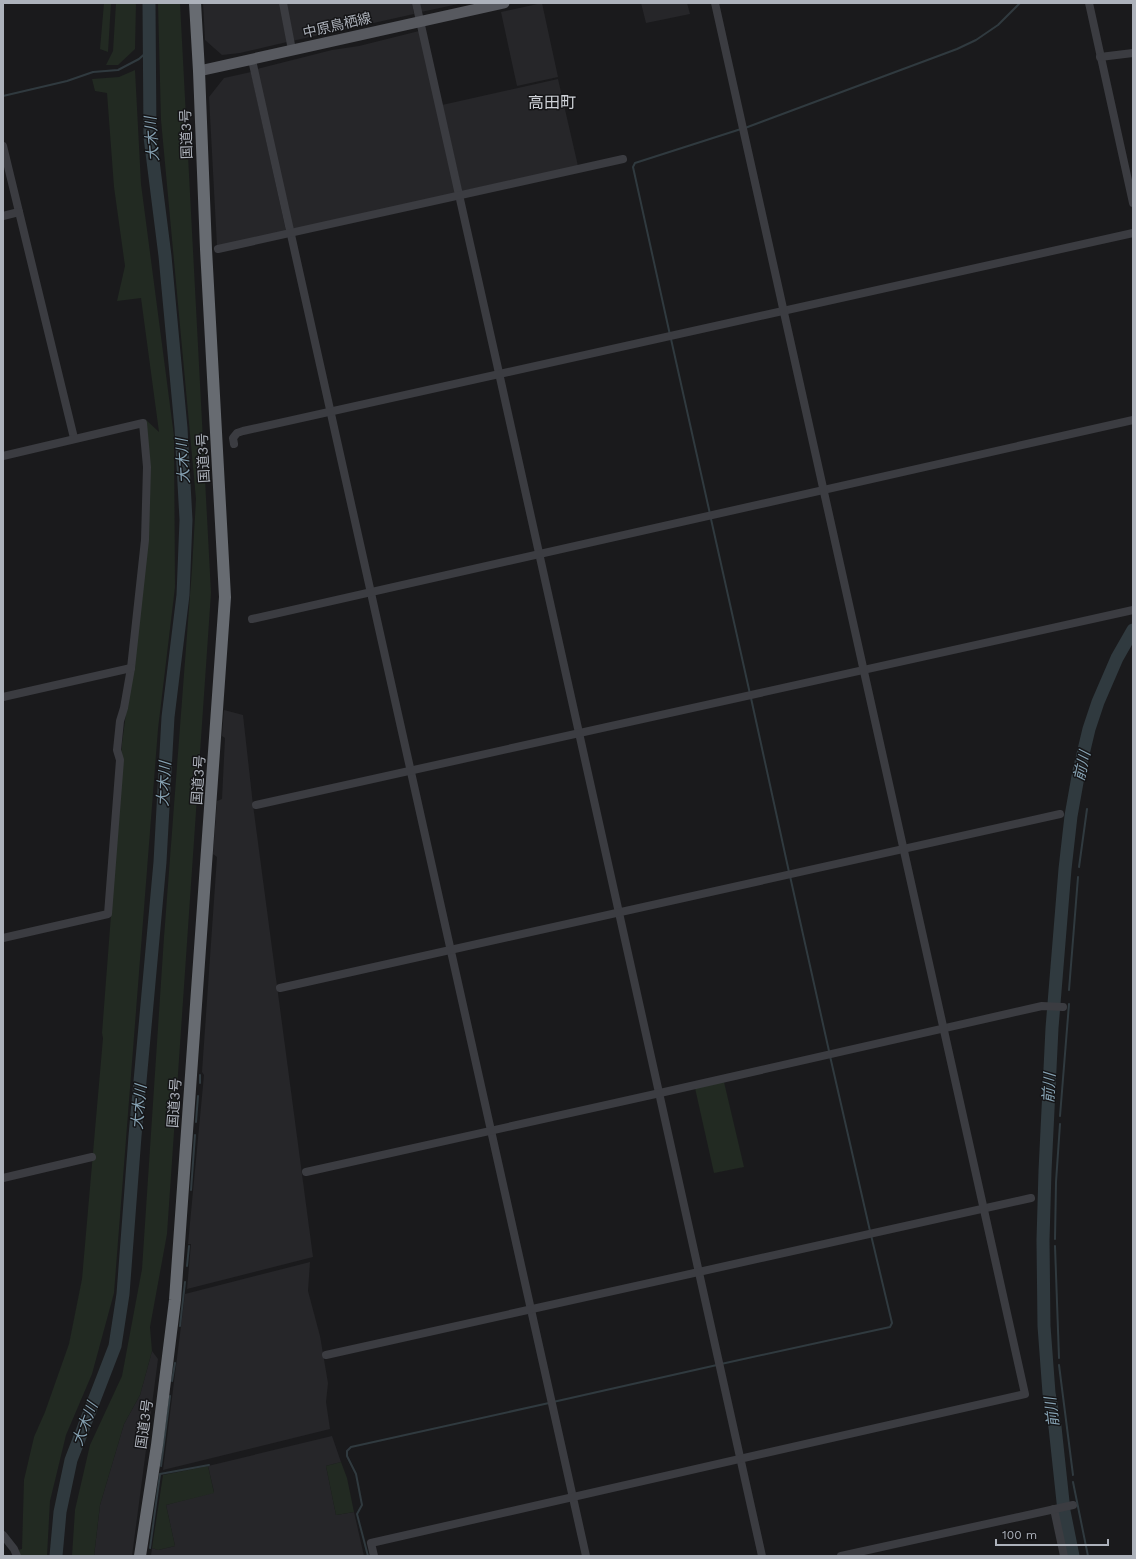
<svg xmlns="http://www.w3.org/2000/svg" width="1136" height="1559" font-family="'Work Sans','Noto Sans JP',sans-serif">
	<style>
		.built { fill: #262629 }
		.green { fill: #222a22 }
		.water { fill: #303a3f }
		.lines { fill: none; stroke-linecap: round; stroke-linejoin: round }
		.stream { stroke: #303a3f; stroke-width: 2 }
		.river { stroke: #303a3f; stroke-width: 13 }
		.minor { stroke: #3b3c41; stroke-width: 8 }
		.major { stroke: #57595f; stroke-width: 11 }
		.highway { stroke: #676b71; stroke-width: 12 }
		.labels { text-anchor: middle; dominant-baseline: central; stroke-width: 3; stroke-linejoin: round; paint-order: stroke }
		.street-label { font-size: 14px; fill: #adb2bb; stroke: #151517 }
		.water-label { font-size: 15px; font-style: italic; fill: #86a2b3; stroke: #151517 }
		.quarter-label { font-size: 16px; fill: #ced1d7; stroke: #151517 }
	</style>
	<rect width="100%" height="100%" fill="#1a1a1c"/>
	<g class="built">
		<path d="M203 3H280L287 42 240 53 222 55 205 40Z"/>
		<path d="M285 3H412L414 14 292 41Z"/>
		<path d="M419 3H463L421 12Z"/>
		<path d="M542 3 558 77 517 86 501 12Z"/>
		<path d="M641 3H687L690 14 646 23Z"/>
		<path d="M419 31 456 193 293 229 257 69 332 50 359 46Z"/>
		<path d="M251 72 286 231 217 246 209 97 224 78Z"/>
		<path d="M558 79 578 166 462 191 442 105Z"/>
		<path d="M224 710 243 715 253 805 313 1257 187 1289 191 1244H188L204 1075 202 1072 217 857 213 854 217 801 222 799 225 738 222 736Z"/>
		<path d="M310 1262 308 1291 320 1336 328 1383 326 1402 330 1429 163 1470 185 1294Z"/>
		<path d="M152 1351 158 1359 132 1556H94L100 1505 124 1424 140 1395Z"/>
		<path d="M332 1436 341 1462 326 1466 336 1515 354 1512 364 1556H151L152 1548 158 1550 175 1546 166 1505 214 1492 208 1466Z"/>
	</g>
	<g class="green">
		<path d="M104 3H111L108 52 100 49Z"/>
		<path d="M116 3H136L135 49 118 65H106L113 51Z"/>
		<path d="M158 3H180L211 593 167 1234 150 1327 152 1351 140 1395 124 1424 100 1505 94 1556H72L75 1510 90 1445 122 1376 142 1269 164 937 192 569 196 499 161 120Z"/>
		<path d="M135 70 141 184 174 436 175 587 158 729 114 1293 92 1374 66 1435 50 1501 47 1556H20L18 1550 22 1549 24 1480 34 1437 45 1412 69 1344 82 1279 103 1038 102 1033 111 915 122 743 132 669 149 470 145 419 159 432 141 298 117 301 125 266 114 187 107 93 95 91 92 79 119 77Z"/>
		<path d="M724 1082 744 1167 714 1173 695 1088Z"/>
		<path d="M341 1462 347 1478 354 1512 336 1515 326 1466Z"/>
		<path d="M208 1466 214 1493 166 1505 175 1546 158 1550 152 1548 163 1475Z"/>
	</g>
	<path class="water" d="M1068 1509 1077 1556H1070L1061 1510Z"/>
	<g class="lines">
		<g class="stream">
			<path d="M3 96 67 81 93 72 118 70 139 59 149 50"/>
			<path d="M745 128 957 49 976 40 998 25 1020 3"/>
			<path d="M670 335 633 167 635 163 741 129"/>
			<path d="M671 339 710 514"/>
			<path d="M711 519 750 694"/>
			<path d="M751 698 789 872"/>
			<path d="M1079 867 1087 809"/>
			<path d="M790 876 829 1051"/>
			<path d="M1069 990 1078 877"/>
			<path d="M830 1056 870 1231"/>
			<path d="M200 1083V1075"/>
			<path d="M1060 1116 1069 1004"/>
			<path d="M196 1122 198 1096"/>
			<path d="M191 1190 195 1135"/>
			<path d="M1055 1239 1056 1182 1060 1124"/>
			<path d="M1055 1246 1059 1358"/>
			<path d="M187 1266 189 1246"/>
			<path d="M180 1326 185 1282"/>
			<path d="M721 1364 890 1327 892 1323 871 1235"/>
			<path d="M1059 1365 1073 1475"/>
			<path d="M172 1381 175 1363"/>
			<path d="M553 1402 717 1365"/>
			<path d="M161 1466 170 1396"/>
			<path d="M1073 1482 1088 1556"/>
			<path d="M150 1548 160 1474 209 1465"/>
			<path d="M368 1556 357 1514 362 1505 356 1474 347 1456V1451L351 1447 549 1403"/>
		</g>
		<g class="river">
			<path d="M56 1556 60 1512 71 1460 115 1346 123 1294 135 1136 160 862 168 717 183 595 186 520 181 428 165 256 150 137 149 3"/>
			<path d="M1073 1556 1064 1511 1055 1427 1049 1393 1044 1326 1043 1240 1045 1171 1052 1028 1065 869 1071 816 1079 771 1089 729 1098 702 1117 658 1133 630"/>
		</g>
		<g class="minor">
			<path d="M283 3 292 50"/>
			<path d="M416 3 499 373 762 1556"/>
			<path d="M1089 3 1133 203"/>
			<path d="M1100 57 1133 53"/>
			<path d="M252 60 586 1556"/>
			<path d="M3 146 74 438"/>
			<path d="M3 216 19 212"/>
			<path d="M218 249 623 159"/>
			<path d="M234 444 233 438 237 433 243 431 1133 233"/>
			<path d="M3 456 143 423 147 467 145 540 131 668 124 708 120 721 117 750 120 760 108 914 3 938"/>
			<path d="M252 619 1133 420"/>
			<path d="M3 697 131 668"/>
			<path d="M256 805 1133 610"/>
			<path d="M280 988 1060 814"/>
			<path d="M306 1172 660 1093 1042 1006 1063 1007"/>
			<path d="M3 1178 92 1157"/>
			<path d="M326 1355 1031 1198"/>
			<path d="M1054 1509 1064 1556"/>
			<path d="M3 1535 14 1549 17 1556"/>
			<path d="M374 1556 371 1543 1025 1394 715 3"/>
			<path d="M841 1556 1073 1505"/>
		</g>
		<path class="major" d="M199 71 504 3"/>
		<path class="highway" d="M140 1556 157 1445 175 1300 225 597 206 249 199 71 195 3"/>
	</g>
	<g class="labels">
		<g class="street-label">
			<text transform="translate(337 25) rotate(-13)">中原鳥栖線</text>
			<text transform="translate(186 134) rotate(-92)">国道3号</text>
			<text transform="translate(203 458) rotate(-93)">国道3号</text>
			<text transform="translate(198 780) rotate(-86)">国道3号</text>
			<text transform="translate(174 1103) rotate(-86)">国道3号</text>
			<text transform="translate(144 1424) rotate(-82)">国道3号</text>
		</g>
		<g class="water-label">
			<text transform="translate(152 139) rotate(-94)">大木川</text>
			<text transform="translate(183 461) rotate(-93)">大木川</text>
			<text transform="translate(1082 766) rotate(-77)">前川</text>
			<text transform="translate(164 784) rotate(-87)">大木川</text>
			<text transform="translate(1049 1088) rotate(-87)">前川</text>
			<text transform="translate(139 1107) rotate(-85)">大木川</text>
			<text transform="translate(1052 1412) rotate(-97)">前川</text>
			<text transform="translate(85 1424) rotate(-69)">大木川</text>
		</g>
		<g class="quarter-label">
			<text x="552" y="102">高田町</text>
		</g>
	</g>
	<rect width="1136" height="1559" fill="none" stroke="#adb2bb" stroke-width="8"/>
	<path d="M996 1539v6h112v-6" fill="none" stroke="#adb2bb" stroke-width="2"/>
	<text x="1002" y="1539" font-size="12" fill="#adb2bb" stroke="#151517" stroke-width="3" paint-order="stroke">100 m</text>
</svg>
